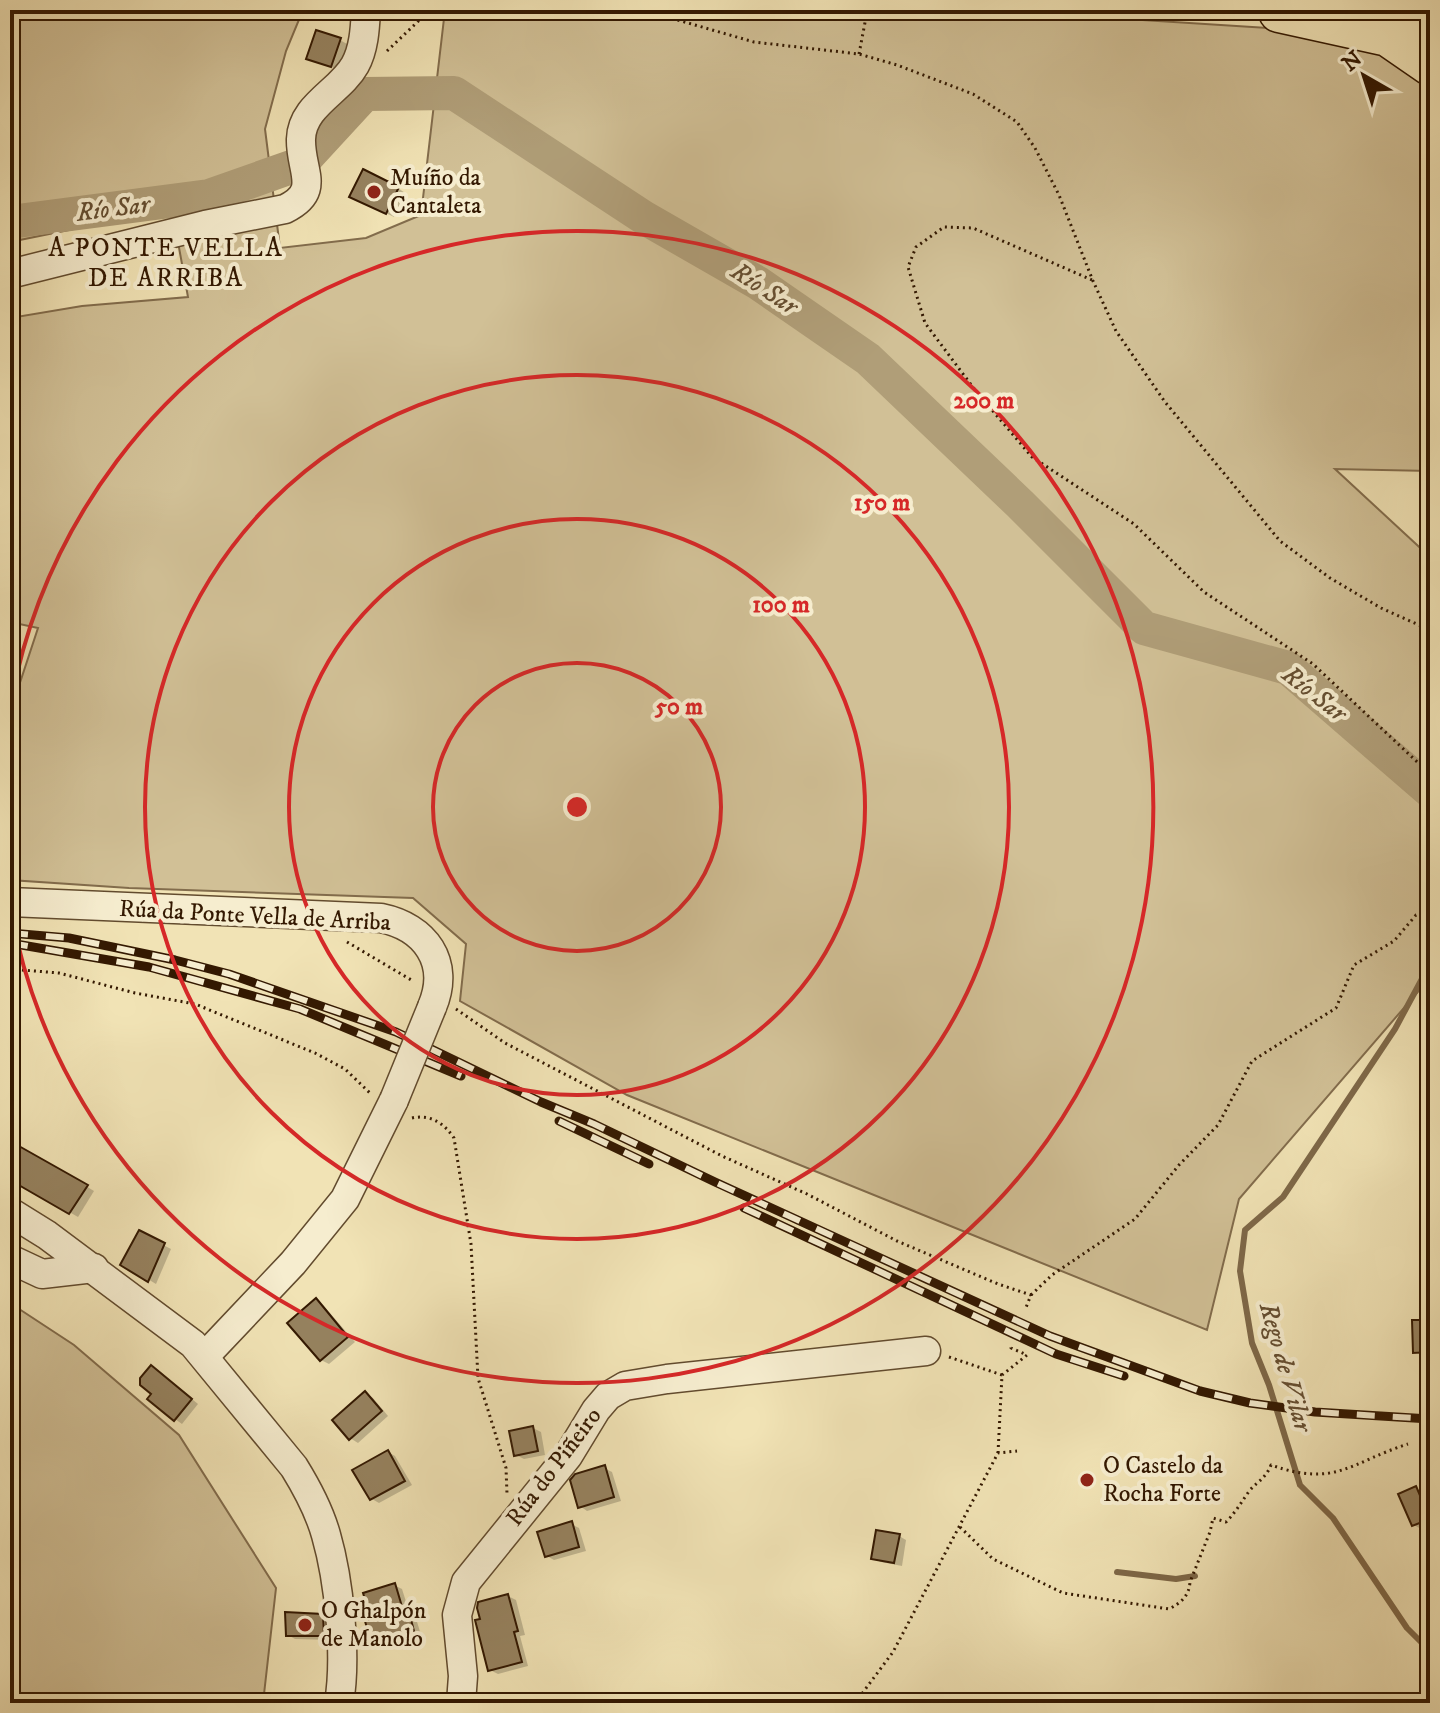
<svg xmlns="http://www.w3.org/2000/svg" width="1440" height="1713" font-family="'IM FELL DW Pica',serif">
	<style>
		.green { fill: #d1c096; stroke: #826c4c; stroke-width: 2 }
		.shadow { fill: #0003 }
		.lines { fill: none; stroke-linecap: round; stroke-linejoin: round }
		.stream { stroke: #7e6848; stroke-width: 6 }
		.river { stroke: #b09e78; stroke-width: 34 }
		.building { fill: #96825f; stroke: #331801; stroke-width: 2 }
		.minor-casing { stroke: #624b2e; stroke-width: 31 }
		.major-casing { stroke: #331801; stroke-width: 37 }
		.highway-casing { stroke: #331801; stroke-width: 43 }
		.path { stroke: #331801; stroke-width: 3; stroke-dasharray: 2 4; stroke-linecap: butt }
		.minor { stroke: #f6edcf; stroke-width: 28 }
		.major { stroke: #f1e3b5; stroke-width: 34 }
		.highway { stroke: #f1e3b5; stroke-width: 40 }
		.rail-casing { stroke: #331801; stroke-width: 9 }
		.rail { stroke: #f6edcf; stroke-width: 6; stroke-dasharray: 18; stroke-linecap: butt }
		.minor-bridge-casing { stroke: #624b2e; stroke-width: 31; stroke-linecap: butt }
		.minor-bridge { stroke: #f6edcf; stroke-width: 28 }
		.ring { fill: none; stroke: #d62828; stroke-width: 4 }
		.poi-dot { fill: #8f2418; stroke: #f6edcf; stroke-width: 3 }
		.labels { text-anchor: middle; dominant-baseline: central; stroke-width: 8; stroke-linejoin: round; paint-order: stroke }
		.poi-label { font-size: 24px; fill: #331801; stroke: #f6edcf; text-anchor: start }
		.street-label { font-size: 24px; fill: #331801; stroke: #f6edcf }
		.water-label { font-size: 26px; font-style: italic; fill: #654e31; stroke: #f6edcf }
		.neighbourhood-label { font-size: 26px; letter-spacing: 2px; fill: #331801; stroke: #f6edcf }
		.centre { fill: #d62828; stroke: #f6edcf; stroke-width: 4 }
		.ring-label { font-size: 24px; text-anchor: middle; font-weight: bold; fill: #d62828; stroke: #f6edcf; stroke-width: 8; stroke-linejoin: round; paint-order: stroke }
	</style>
	<rect width="100%" height="100%" fill="#f1e3b5"/>
	<filter id="stains"><feTurbulence type="fractalNoise" baseFrequency=".0025" numOctaves="4"/><feColorMatrix values="0 0 0 0 .2 0 0 0 0 .09 0 0 0 0 .02 0 0 0 .5 -.17"/></filter>
	<radialGradient id="worn" r=".72"><stop offset=".6" stop-color="#630" stop-opacity="0"/><stop offset="1" stop-color="#630" stop-opacity=".3"/></radialGradient>
	<g class="green">
		<path d="M10 10H303L286 51 265 129 280 248 366 238 421 215 445 10H985L1316 31 1390 54 1430 87V471L1335 469 1430 557V991L1422 987 1239 1199 1207 1330 627 1095 460 1001 466 944 413 898 129 888 10 880V713L38 628 10 622V318L82 306 188 297 172 209 10 242Z"/>
		<path d="M10 1303 74 1345 179 1435 276 1588 263 1703H10Z"/>
	</g>
	<g class="shadow">
		<path d="M340 40 347 44 339 70 309 58Z"/>
		<path d="M398 188 405 193 394 217 359 200Z"/>
		<path d="M10 1140 94 1191 78 1217 10 1178Z"/>
		<path d="M140 1233 171 1249 156 1284 123 1264Z"/>
		<path d="M316 1301 323 1305 355 1342 329 1364 321 1360 289 1323Z"/>
		<path d="M1430 1322V1356H1422L1415 1351Z"/>
		<path d="M159 1372 198 1404 182 1424 175 1419Z"/>
		<path d="M366 1393 373 1398 388 1416 358 1443 350 1438Z"/>
		<path d="M533 1428 541 1432 545 1455 524 1459 516 1455Z"/>
		<path d="M388 1452 395 1456 412 1485 379 1503 372 1499Z"/>
		<path d="M604 1468 612 1472 621 1501 587 1511 580 1506Z"/>
		<path d="M1416 1488 1423 1493 1430 1508V1525L1421 1529 1414 1525Z"/>
		<path d="M571 1524 579 1528 586 1551 554 1560 547 1556Z"/>
		<path d="M899 1536 906 1540 902 1566 881 1562 873 1558Z"/>
		<path d="M394 1585 402 1589 409 1611 415 1615 421 1635 380 1647 373 1642V1621Z"/>
		<path d="M508 1596 516 1600 525 1635 520 1636 528 1666 498 1674 490 1670Z"/>
		<path d="M322 1616 330 1620 331 1640 295 1639 288 1635Z"/>
	</g>
	<g class="lines">
		<g class="stream">
			<path d="M1430 964 1395 1029 1283 1197 1245 1230 1240 1271 1252 1343 1269 1385 1300 1485 1333 1518 1407 1628 1430 1651"/>
			<path d="M1117 1572 1176 1579 1195 1576"/>
		</g>
		<path class="river" d="M10 222 209 196 294 166 307 157 365 94 454 93 643 217 758 283 868 359 1020 504 1144 628 1288 668 1430 791"/>
	</g>
	<g class="building">
		<path d="M316 30 341 38 331 67 306 59Z"/>
		<path d="M363 169 399 187 386 214 349 197Z"/>
		<path d="M10 1141 88 1185 69 1214 10 1180Z"/>
		<path d="M139 1230 165 1243 148 1282 120 1265Z"/>
		<path d="M316 1298 348 1337 320 1361 287 1323Z"/>
		<path d="M1412 1320H1430V1352L1413 1353Z"/>
		<path d="M151 1365 192 1399 174 1421 147 1399 151 1394 140 1385V1378Z"/>
		<path d="M365 1391 382 1411 349 1440 332 1420Z"/>
		<path d="M533 1426 538 1451 514 1456 509 1431Z"/>
		<path d="M388 1450 405 1481 370 1500 352 1470Z"/>
		<path d="M605 1465 614 1497 578 1508 570 1480 575 1474Z"/>
		<path d="M1416 1486 1430 1519 1412 1526 1398 1494Z"/>
		<path d="M572 1521 579 1547 545 1557 537 1532Z"/>
		<path d="M876 1530 900 1534 894 1563 871 1559Z"/>
		<path d="M395 1583 403 1610 408 1608 414 1631 371 1644 365 1621 371 1619 363 1593Z"/>
		<path d="M508 1594 518 1631 514 1632 522 1662 488 1671 475 1620 480 1619 477 1608 478 1602Z"/>
		<path d="M285 1612 323 1614 324 1636H286Z"/>
	</g>
	<g class="lines">
		<defs>
			<g id="minor">
				<path d="M10 274 205 225 285 209C322 191 300 171 301 139 302 105 340 92 355 65 364 49 365 28 366 10"/>
				<path d="M10 902 381 918C425 927 451 962 432 1007"/>
				<path d="M10 1212 47 1235 193 1344 294 1467C307 1488 319 1510 326 1535 339 1580 347 1656 339 1703"/>
				<path d="M10 1259 42 1274 94 1268"/>
				<path d="M205 1356 293 1263 345 1199 394 1100"/>
				<path d="M461 1703 463 1676 457 1615 466 1582 568 1456 596 1410 608 1396 625 1386 667 1379 926 1351"/>
			</g>
			<path id="major" d="M1350 16 1430 19"/>
			<path id="highway" d="M1279 12 1388 36 1430 65"/>
		</defs>
		<use href="#minor" class="minor-casing"/>
		<use href="#major" class="major-casing"/>
		<use href="#highway" class="highway-casing"/>
		<g class="path">
			<path d="M643 10 754 42 859 54 897 65 973 94 1017 122 1035 148 1059 195 1093 281 1116 331 1165 402 1280 541 1330 578 1381 608 1430 630"/>
			<path d="M387 51 430 10"/>
			<path d="M859 54 867 12"/>
			<path d="M1092 280 973 228 944 227 916 247 908 267 925 323 975 390 1032 457 1134 524 1204 592 1313 664 1430 774"/>
			<path d="M347 942 413 981"/>
			<path d="M10 969 59 973 135 993 195 1004 315 1053 345 1069 371 1094"/>
			<path d="M456 1009 505 1043 722 1156 807 1194 897 1241 998 1284 1031 1295 1025 1310"/>
			<path d="M412 1118C430 1114 444 1123 454 1138L471 1244 478 1378 506 1468 507 1494"/>
			<path d="M1031 1295 1052 1275 1135 1219 1179 1165 1218 1125 1252 1061 1336 1008 1354 965 1394 941 1416 915 1430 912"/>
			<path d="M949 1357 1002 1375"/>
			<path d="M998 1453 1002 1375 1027 1355 1011 1348 1012 1344"/>
			<path d="M960 1527 993 1559 1063 1593 1169 1609C1181 1603 1189 1596 1190 1582L1210 1532 1213 1518 1226 1522C1236 1512 1242 1501 1250 1490 1258 1481 1266 1478 1271 1465 1336 1488 1351 1462 1408 1444"/>
			<path d="M855 1703 893 1652 998 1453 1017 1451"/>
		</g>
		<use href="#minor" class="minor"/>
		<use href="#major" class="major"/>
		<use href="#highway" class="highway"/>
		<defs>
			<g id="rail">
				<path d="M10 933 69 938 175 960 229 974 396 1032 541 1102 594 1124 715 1182 1050 1336 1200 1391 1250 1403 1315 1412 1430 1419"/>
				<path d="M10 943 149 967 300 1009 461 1076"/>
				<path d="M559 1121 649 1164"/>
				<path d="M744 1208 1056 1354 1124 1376"/>
			</g>
		</defs>
		<use href="#rail" class="rail-casing"/>
		<use href="#rail" class="rail"/>
		<defs>
			<path id="minor-bridge" d="M394 1100 432 1007"/>
		</defs>
		<use href="#minor-bridge" class="minor-bridge-casing"/>
		<use href="#minor-bridge" class="minor-bridge"/>
	</g>
	<g class="ring">
		<circle cx="577" cy="807" r="144"/>
		<circle cx="577" cy="807" r="288"/>
		<circle cx="577" cy="807" r="432"/>
		<path d="M11 702A576 576 0 1 1 11 912"/>
	</g>
	<g class="poi-dot">
		<circle cx="374" cy="192" r="8"/>
		<circle cx="1087" cy="1480" r="8"/>
		<circle cx="305" cy="1625" r="8"/>
	</g>
	<g class="labels">
		<g class="poi-label">
			<text x="390" y="178">Muíño da<tspan x="390" dy="28">Cantaleta</tspan></text>
			<text x="1103" y="1466">O Castelo da<tspan x="1103" dy="28">Rocha Forte</tspan></text>
			<text x="321" y="1611">O Ghalpón<tspan x="321" dy="28">de Manolo</tspan></text>
		</g>
		<g class="street-label">
			<text transform="translate(255 916) rotate(3)">Rúa da Ponte Vella de Arriba</text>
			<text transform="translate(554 1467) rotate(-53)">Rúa do Piñeiro</text>
		</g>
		<g class="water-label">
			<text transform="translate(113 209) rotate(-7)">Río Sar</text>
			<text transform="translate(764 289) rotate(33)">Río Sar</text>
			<text transform="translate(1314 694) rotate(38)">Río Sar</text>
			<text transform="translate(1285 1367) rotate(74)">Rego de Vilar</text>
		</g>
		<g class="neighbourhood-label">
			<text x="166" y="248">A PONTE VELLA<tspan x="166" dy="30">DE ARRIBA</tspan></text>
		</g>
	</g>
	<circle cx="577" cy="807" r="12" class="centre"/>
	<g class="ring-label">
		<text x="984" y="408">200 m</text>
		<text x="882" y="510">150 m</text>
		<text x="781" y="612">100 m</text>
		<text x="679" y="714">50 m</text>
	</g>
	<rect width="1440" height="1713" fill="none" stroke="#f1e3b5" stroke-width="40"/>
	<rect x="12" y="12" width="1416" height="1689" fill="none" stroke="#331801" stroke-width="4"/>
	<rect x="20" y="20" width="1400" height="1673" fill="none" stroke="#331801" stroke-width="2"/>
	<g transform="translate(1364 76) rotate(321)" stroke="#f6edcf" stroke-width="6" paint-order="stroke">
	<path d="M0-6L14 30L0 20L-14 30Z" fill="#331801"/>
	<text y="-12" font-size="22" font-weight="bold" text-anchor="middle" fill="#331801">N</text>
	</g>
	<rect width="100%" height="100%" filter="url(#stains)"/>
	<rect width="100%" height="100%" fill="url(#worn)"/>
</svg>
